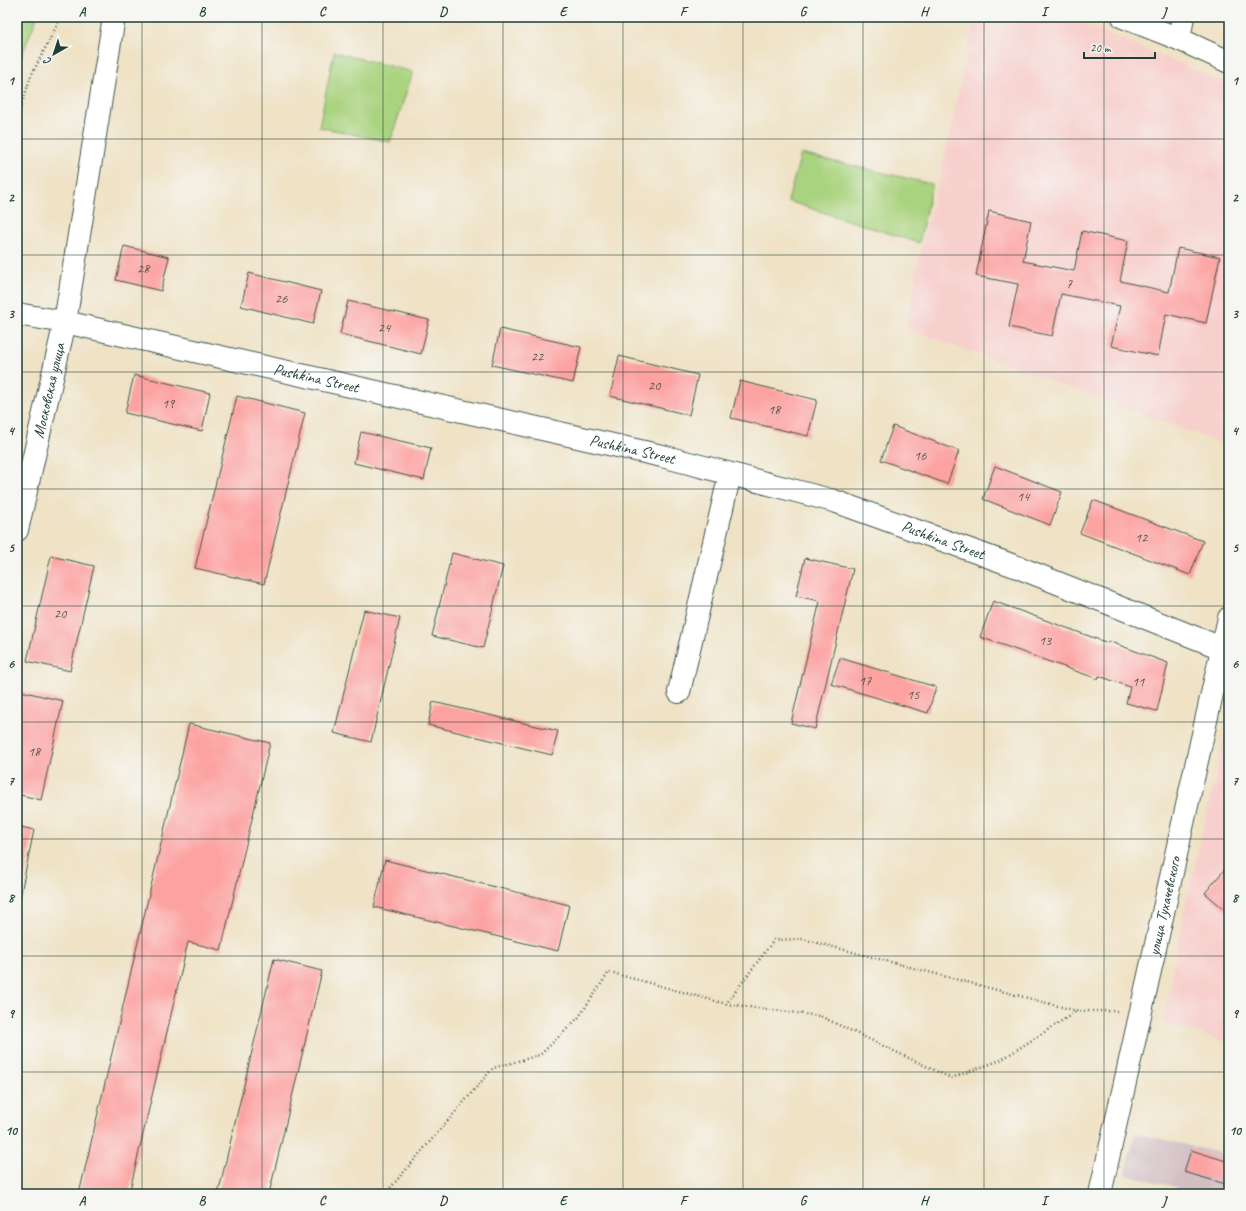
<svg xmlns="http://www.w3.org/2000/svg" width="1246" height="1211" font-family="Caveat,sans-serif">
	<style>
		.built { fill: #f7d0cd }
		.industrial { fill: #d2bec3 }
		.green { fill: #a9d37e; stroke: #648859 }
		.building { fill: #fca3a2 }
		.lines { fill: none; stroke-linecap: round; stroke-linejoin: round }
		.minor-casing { stroke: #3e564a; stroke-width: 24 }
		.path { stroke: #3e564a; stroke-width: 2.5; stroke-dasharray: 1 3; stroke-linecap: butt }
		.minor { stroke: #fff; stroke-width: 22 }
		.grid { fill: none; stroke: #1f3d34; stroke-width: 1; stroke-opacity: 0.55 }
		.labels { text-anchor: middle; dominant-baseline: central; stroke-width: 3.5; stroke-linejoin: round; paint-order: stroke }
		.number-label { font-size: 14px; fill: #565650 }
		.street-label { font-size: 16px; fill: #1f3d34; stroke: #f6f6f2 }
		.neatline { fill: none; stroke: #1f3d34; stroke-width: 1.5 }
		.grid-label { font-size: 13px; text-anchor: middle; font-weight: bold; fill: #1f3d34 }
	</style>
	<rect width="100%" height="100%" fill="#f6f6f2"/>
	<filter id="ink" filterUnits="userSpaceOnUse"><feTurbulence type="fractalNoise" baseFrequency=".025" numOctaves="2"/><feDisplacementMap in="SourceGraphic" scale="8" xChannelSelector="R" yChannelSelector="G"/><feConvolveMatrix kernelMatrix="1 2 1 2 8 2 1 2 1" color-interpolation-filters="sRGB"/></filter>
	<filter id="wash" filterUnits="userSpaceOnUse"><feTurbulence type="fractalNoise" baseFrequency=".012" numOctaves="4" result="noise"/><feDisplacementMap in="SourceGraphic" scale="16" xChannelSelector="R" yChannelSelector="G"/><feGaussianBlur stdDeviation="0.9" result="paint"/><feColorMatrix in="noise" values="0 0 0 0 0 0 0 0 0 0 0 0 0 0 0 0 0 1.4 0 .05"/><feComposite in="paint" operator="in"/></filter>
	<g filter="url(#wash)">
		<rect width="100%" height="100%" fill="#efe2c5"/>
		<g class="built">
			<path d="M975 17H1067L1229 84V446L906 328 922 243 941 172Z"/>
			<path d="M1229 718V1043L1163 1023 1184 912Z"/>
		</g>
		<path class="industrial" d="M1135 1133 1229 1155V1194H1174L1176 1187 1125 1175Z"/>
		<g class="green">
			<path d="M17 17H37L17 67Z"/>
			<path d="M334 52 413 72 390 142 319 127Z"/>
			<path d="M801 154 932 184 919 243 788 201Z"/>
		</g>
		<g id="blocks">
			<g class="building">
				<path d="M989 211 1031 221 1023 261 1074 271 1082 231 1128 241 1120 281 1169 292 1178 248 1220 257 1206 323 1166 314 1158 356 1111 346 1120 306 1061 294 1052 336 1009 327 1018 284 976 276Z"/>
				<path d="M124 246 169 257 161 291 116 280Z"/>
				<path d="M249 273 321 291 313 324 241 306Z"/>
				<path d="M348 301 429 320 421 354 340 334Z"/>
				<path d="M500 329 581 347 573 383 492 365Z"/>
				<path d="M619 356 698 375 689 415 610 396Z"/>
				<path d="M134 375 210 393 202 431 125 413Z"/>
				<path d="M740 381 817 400 808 436 731 418Z"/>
				<path d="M237 396 305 413 264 584 195 568Z"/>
				<path d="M893 426 959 451 947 484 881 460Z"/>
				<path d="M361 432 431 448 424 480 354 463Z"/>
				<path d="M995 466 1062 492 1050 525 983 499Z"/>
				<path d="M1093 500 1203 541 1190 575 1080 533Z"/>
				<path d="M452 553 503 566 483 648 432 636Z"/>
				<path d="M51 556 94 566 70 671 27 661Z"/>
				<path d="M805 558 853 569 815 729 791 723 820 601 796 596Z"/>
				<path d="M993 601 1108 643V641L1168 663 1157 711 1126 703 1130 687 1099 676 1098 679 980 637Z"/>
				<path d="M364 610 400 618 371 742 334 733Z"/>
				<path d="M840 658 936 687 928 713 831 684Z"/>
				<path d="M21 691 63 701 41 800 17 794V707Z"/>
				<path d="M433 702 558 731 552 755 428 725Z"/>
				<path d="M189 724 270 743 221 950 188 942 129 1194H79Z"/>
				<path d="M17 826 34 830 18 907H17Z"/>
				<path d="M385 860 569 905 558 951 374 907Z"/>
				<path d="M1229 864V913L1205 893Z"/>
				<path d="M274 959 322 971 269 1194H218Z"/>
				<path d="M1191 1150 1229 1162V1185L1184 1172Z"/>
			</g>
		</g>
	</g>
	<g filter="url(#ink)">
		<use href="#blocks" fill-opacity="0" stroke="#3e564a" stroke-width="1"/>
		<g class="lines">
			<defs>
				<g id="minor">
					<path d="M1123 17 1179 39"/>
					<path d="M1183 17 1179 39 1229 62"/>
					<path id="s1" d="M17 314 65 322 662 456 834 501 1020 568 1229 651"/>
					<path id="s2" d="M17 530 65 322 114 17"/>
					<path d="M679 692 730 474"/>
					<path id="s3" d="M1100 1194 1229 618"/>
				</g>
			</defs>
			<use href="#minor" class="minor-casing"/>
			<g class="path">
				<path d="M17 119 31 76 61 17"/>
				<path d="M726 1004 820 1016 951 1078 1001 1060 1077 1011"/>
				<path d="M385 1194 493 1068 540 1055 579 1017 609 972 726 1004 774 940 803 939 1077 1011H1117"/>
			</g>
			<use href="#minor" class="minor"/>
		</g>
	</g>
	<path class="grid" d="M142 17V1194M262 17V1194M383 17V1194M503 17V1194M623 17V1194M743 17V1194M863 17V1194M984 17V1194M1104 17V1194M17 139H1229M17 255H1229M17 372H1229M17 489H1229M17 606H1229M17 722H1229M17 839H1229M17 956H1229M17 1072H1229"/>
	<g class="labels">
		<g class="number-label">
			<text x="143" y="268">28</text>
			<text x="1069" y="283">7</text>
			<text x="281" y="298">26</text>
			<text x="384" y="327">24</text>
			<text x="537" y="356">22</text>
			<text x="654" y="385">20</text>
			<text x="168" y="403">19</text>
			<text x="774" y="409">18</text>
			<text x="920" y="455">16</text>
			<text x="1023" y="496">14</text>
			<text x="1141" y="537">12</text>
			<text x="60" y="613">20</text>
			<text x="1045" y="640">13</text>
			<text x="865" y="680">17</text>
			<text x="1138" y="681">11</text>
			<text x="913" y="694">15</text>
			<text x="34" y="751">18</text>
		</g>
		<g class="street-label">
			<text stroke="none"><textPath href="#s1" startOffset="306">Pushkina Street</textPath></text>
			<text stroke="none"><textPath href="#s2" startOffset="143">Московская улица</textPath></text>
			<text stroke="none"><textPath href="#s1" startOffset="630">Pushkina Street</textPath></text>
			<text stroke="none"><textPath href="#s1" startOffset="954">Pushkina Street</textPath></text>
			<text stroke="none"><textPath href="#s3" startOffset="295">улица Тухачевского</textPath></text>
		</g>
	</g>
	<rect width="1246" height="1211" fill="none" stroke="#f6f6f2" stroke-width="44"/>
	<g transform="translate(54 54) rotate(219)" stroke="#f6f6f2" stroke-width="3" paint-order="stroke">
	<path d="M0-3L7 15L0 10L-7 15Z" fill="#1f3d34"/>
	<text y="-6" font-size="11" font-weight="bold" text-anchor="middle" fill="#1f3d34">С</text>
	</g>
	<path d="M1084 52v6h71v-6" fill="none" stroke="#1f3d34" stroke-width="2"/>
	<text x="1090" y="52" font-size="12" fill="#1f3d34" stroke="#f6f6f2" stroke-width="3" paint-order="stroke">20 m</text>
	<rect x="22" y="22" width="1202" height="1167" class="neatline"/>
	<g class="grid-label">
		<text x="82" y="16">A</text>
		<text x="202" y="16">B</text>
		<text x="322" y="16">C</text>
		<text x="443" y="16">D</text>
		<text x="563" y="16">E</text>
		<text x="683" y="16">F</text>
		<text x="803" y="16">G</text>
		<text x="924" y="16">H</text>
		<text x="1044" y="16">I</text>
		<text x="1164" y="16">J</text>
		<text x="11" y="85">1</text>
		<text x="1235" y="85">1</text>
		<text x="11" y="202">2</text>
		<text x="1235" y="202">2</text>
		<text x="11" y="318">3</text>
		<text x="1235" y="318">3</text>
		<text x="11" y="435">4</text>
		<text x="1235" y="435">4</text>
		<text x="11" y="552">5</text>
		<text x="1235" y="552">5</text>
		<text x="11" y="668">6</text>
		<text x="1235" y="668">6</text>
		<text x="11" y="785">7</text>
		<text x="1235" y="785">7</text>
		<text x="11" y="902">8</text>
		<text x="1235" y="902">8</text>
		<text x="11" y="1018">9</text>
		<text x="1235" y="1018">9</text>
		<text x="11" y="1135">10</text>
		<text x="1235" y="1135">10</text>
		<text x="82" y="1205">A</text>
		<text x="202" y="1205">B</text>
		<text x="322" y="1205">C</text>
		<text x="443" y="1205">D</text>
		<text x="563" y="1205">E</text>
		<text x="683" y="1205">F</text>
		<text x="803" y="1205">G</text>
		<text x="924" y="1205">H</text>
		<text x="1044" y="1205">I</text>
		<text x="1164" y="1205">J</text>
	</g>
</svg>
